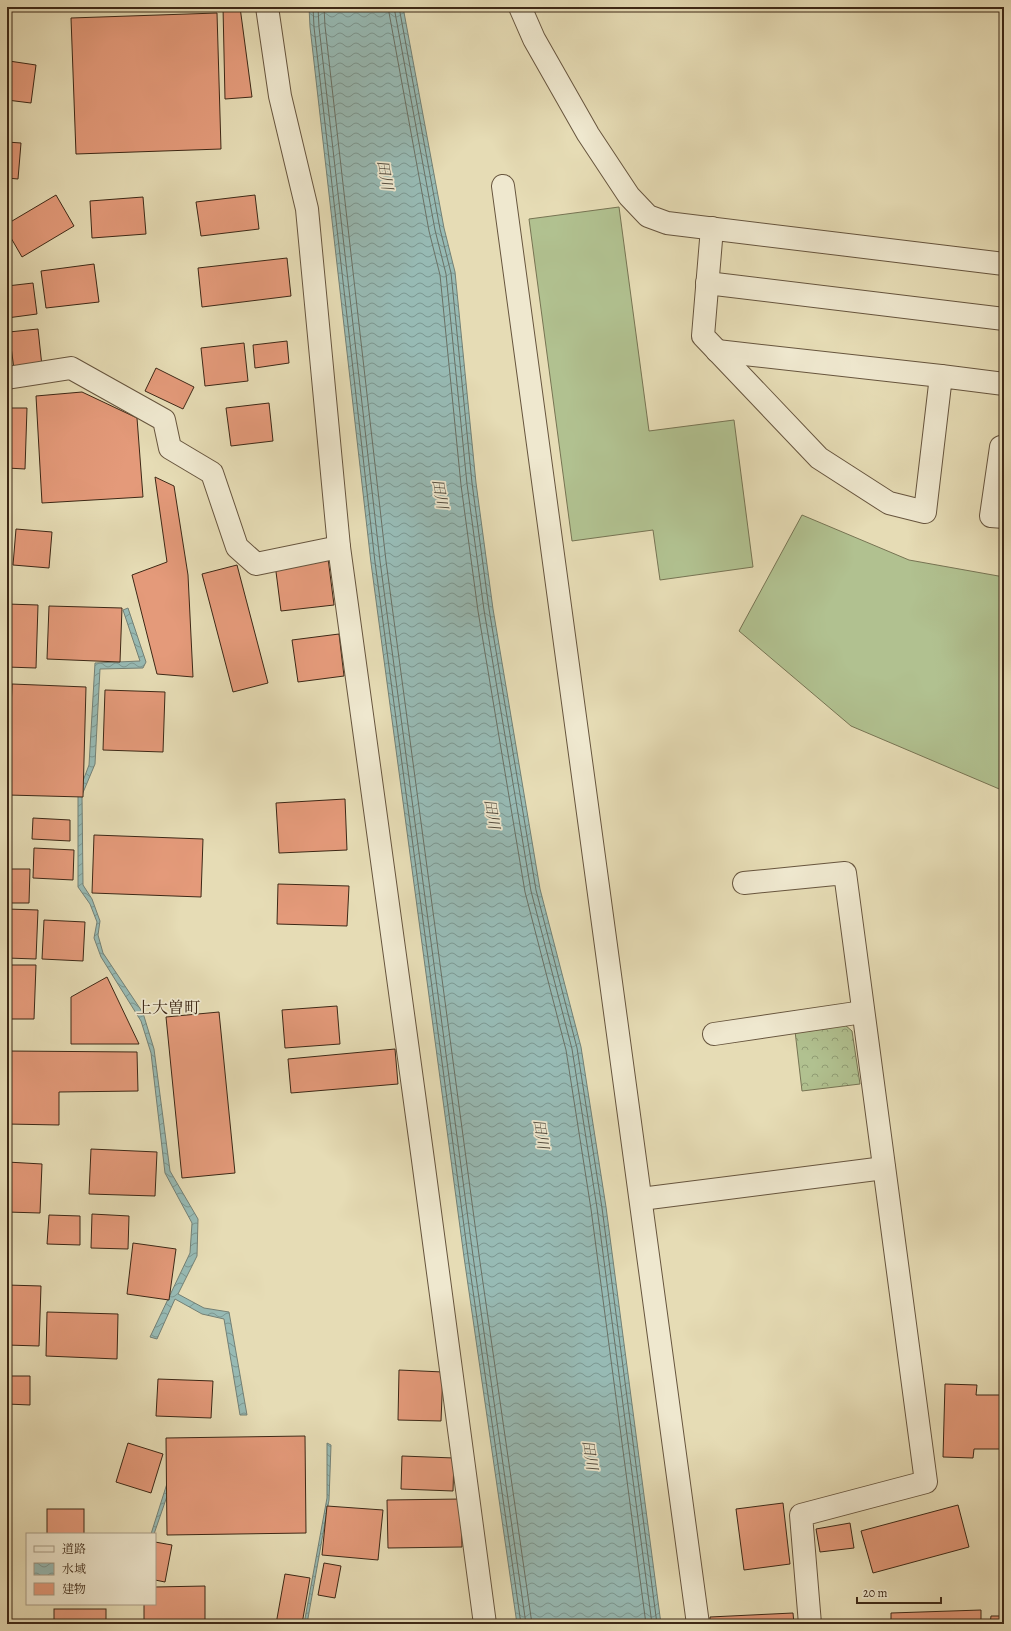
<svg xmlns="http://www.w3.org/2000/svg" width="1011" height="1631" font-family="Alegreya,'Noto Serif JP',serif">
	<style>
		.forest { fill: url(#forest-crowns); stroke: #777453 }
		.pitch { fill: #b1c190; stroke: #777453 }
		.water { fill: url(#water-waves); stroke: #738075 }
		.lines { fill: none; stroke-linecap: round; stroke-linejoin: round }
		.shore { stroke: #6a7165; stroke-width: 1 }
		.building { fill: #e49a7a; stroke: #3d2816 }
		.minor-casing { stroke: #67553e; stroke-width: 24 }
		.minor { stroke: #efe8cf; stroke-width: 22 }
		.labels { text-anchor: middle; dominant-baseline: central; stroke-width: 3.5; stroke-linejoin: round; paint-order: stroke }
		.water-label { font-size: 15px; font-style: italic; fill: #544c3e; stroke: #efe8cf }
		.quarter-label { font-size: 16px; fill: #3d2816; stroke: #efe8cf }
	</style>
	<defs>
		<pattern id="forest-crowns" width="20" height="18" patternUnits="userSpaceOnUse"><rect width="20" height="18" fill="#b1c190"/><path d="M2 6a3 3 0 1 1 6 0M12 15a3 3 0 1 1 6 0" fill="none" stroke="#919d75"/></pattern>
		<pattern id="water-waves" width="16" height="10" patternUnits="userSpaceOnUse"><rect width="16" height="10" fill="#97bab4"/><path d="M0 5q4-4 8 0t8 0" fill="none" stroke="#7c9791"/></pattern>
	</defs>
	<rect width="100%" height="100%" fill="#e6dcb5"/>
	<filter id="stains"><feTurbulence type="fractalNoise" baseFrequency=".005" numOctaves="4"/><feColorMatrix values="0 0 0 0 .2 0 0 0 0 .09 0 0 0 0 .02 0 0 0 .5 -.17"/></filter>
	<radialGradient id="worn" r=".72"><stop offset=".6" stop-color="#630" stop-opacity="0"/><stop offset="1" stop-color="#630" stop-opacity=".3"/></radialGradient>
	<path class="forest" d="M845 1025 852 1031 860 1084 802 1091 795 1031Z"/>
	<g class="pitch">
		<path d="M619 207 649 431 734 420 753 567 660 580 653 530 572 541 529 219Z"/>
		<path d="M802 515 909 560 1004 577V791L851 726 739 631Z"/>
	</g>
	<g class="water">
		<path d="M309 7H403L444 228 455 272 476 483 493 609 540 889 581 1047 606 1207 661 1624H517L464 1257 371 563 310 27Z"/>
		<path d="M128 608 146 662 143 668 100 669 95 764 82 795 83 885 92 899 100 921 98 935 103 953 143 1013 154 1049 170 1171 198 1219 197 1256 178 1294 204 1308 229 1312 247 1415H240L224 1319 202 1314 175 1299 157 1339 150 1337 190 1253 192 1223 165 1173 151 1053 141 1021 101 957 94 938 97 922 90 904 78 887V794L89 765 95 663 140 661 123 610Z"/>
		<path d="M327 1443 331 1445 329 1500 307 1624H304L327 1498Z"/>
		<path d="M170 1474 174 1476 154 1534H151Z"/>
	</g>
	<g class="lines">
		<g class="shore">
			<path d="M313 7 314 27 375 562 468 1256 521 1624"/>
			<path d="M318 7 319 27 380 561 473 1256 526 1624"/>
			<path d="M324 7 325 26 386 561 479 1255 532 1624"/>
			<path d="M388 7 429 231 440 275 461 485 478 611 525 892 566 1050 591 1209 646 1624"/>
			<path d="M394 7 435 230 446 274 467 484 484 610 531 891 572 1049 597 1208 652 1624"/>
			<path d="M399 7 440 229 451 273 472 483 489 609 536 890 577 1048 602 1208 657 1624"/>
		</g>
	</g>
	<g class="building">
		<path d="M223 7H240L252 97 225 99Z"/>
		<path d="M217 13 221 149 76 154 71 18Z"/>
		<path d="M9 61 36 65 31 103 7 100V81Z"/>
		<path d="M7 142 21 143 18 179 7 178Z"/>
		<path d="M56 195 74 226 22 257 7 231V224Z"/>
		<path d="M255 195 259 229 201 236 196 202Z"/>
		<path d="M143 197 146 234 92 238 90 201Z"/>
		<path d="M287 258 291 296 202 307 198 268Z"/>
		<path d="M94 264 99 302 46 308 41 271Z"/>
		<path d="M33 283 37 314 7 318V286Z"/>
		<path d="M38 329 42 366 14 369 9 332Z"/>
		<path d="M287 341 289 363 255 368 253 345Z"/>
		<path d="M244 343 248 381 205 386 201 348Z"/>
		<path d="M156 368 194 387 183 409 145 391Z"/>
		<path d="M82 392 137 418 143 497 42 503 36 396Z"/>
		<path d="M269 403 273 441 231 446 226 408Z"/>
		<path d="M7 408H27L25 469 7 468Z"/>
		<path d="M155 477 174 486 188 575 193 677 157 674 132 575 167 562Z"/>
		<path d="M16 529 52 532 49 568 13 565Z"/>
		<path d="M328 558 334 605 281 611 275 564Z"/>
		<path d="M237 565 268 683 233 692 202 574Z"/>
		<path d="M7 604 38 605 36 668 7 667Z"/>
		<path d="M49 606 122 608 120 662 47 659Z"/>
		<path d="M339 634 344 676 298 682 292 640Z"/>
		<path d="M12 684 86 687 83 797 8 795Z"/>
		<path d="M105 690 165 692 163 752 103 750Z"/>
		<path d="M345 799 347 850 279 853 276 803Z"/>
		<path d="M33 818 70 820V841L32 839Z"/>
		<path d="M94 835 203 839 201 897 92 893Z"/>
		<path d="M34 848 74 850 73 880 33 878Z"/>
		<path d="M7 869H30L29 903H7Z"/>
		<path d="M278 884 349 886 347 926 277 924Z"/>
		<path d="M7 909 38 910 36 959 7 958Z"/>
		<path d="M44 920 85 922 83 961 42 959Z"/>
		<path d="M7 965H36L34 1019H7Z"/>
		<path d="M107 977 139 1044H71V997Z"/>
		<path d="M337 1006 340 1044 285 1048 282 1010Z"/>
		<path d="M219 1012 235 1173 182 1178 166 1017Z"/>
		<path d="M395 1049 398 1084 291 1093 288 1059Z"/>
		<path d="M7 1051 137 1052 138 1091 59 1092V1125L7 1124Z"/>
		<path d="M91 1149 157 1152 155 1196 89 1194Z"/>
		<path d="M7 1162 42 1164 40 1213 7 1212Z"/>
		<path d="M92 1214 129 1216 128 1249 91 1248Z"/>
		<path d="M49 1215 80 1216V1245L47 1244Z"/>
		<path d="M133 1243 176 1249 169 1300 127 1294Z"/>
		<path d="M7 1285 41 1286 39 1346 7 1345Z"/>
		<path d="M47 1312 118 1314 117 1359 46 1356Z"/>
		<path d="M399 1370 443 1372 441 1421 398 1420Z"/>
		<path d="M7 1376H30V1405L7 1404Z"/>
		<path d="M158 1379 213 1381 211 1418 156 1416Z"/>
		<path d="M945 1384 977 1385 976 1395H1004V1449H974L973 1458 943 1457Z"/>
		<path d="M305 1436 306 1533 167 1535 166 1438Z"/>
		<path d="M128 1443 163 1454 151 1493 116 1482Z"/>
		<path d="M402 1456 454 1458 453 1491 401 1489Z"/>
		<path d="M461 1499 462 1547 388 1548 387 1500Z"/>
		<path d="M783 1503 790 1564 744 1570 736 1509Z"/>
		<path d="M958 1505 969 1547 873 1573 861 1531Z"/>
		<path d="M327 1506 383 1510 378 1560 322 1555Z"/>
		<rect x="47" y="1509" width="37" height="25"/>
		<path d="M850 1523 854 1548 820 1552 816 1529Z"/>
		<path d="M155 1542 172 1545 165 1582 155 1580Z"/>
		<path d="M324 1563 341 1566 335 1598 318 1595Z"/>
		<path d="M285 1574 310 1578 302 1624H276Z"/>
		<path d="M205 1586V1624H144V1604H155V1587Z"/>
		<rect x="54" y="1609" width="52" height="15"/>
		<path d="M981 1610V1624H891V1613Z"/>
		<path d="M793 1613 794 1624H710V1617Z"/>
		<path d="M991 1616H1004V1624H990Z"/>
	</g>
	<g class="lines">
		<defs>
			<g id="minor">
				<path d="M267 7 280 96 307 209 339 547 423 1160 485 1624"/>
				<path d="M520 7 534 39 588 134 629 196 648 216 667 223 1004 264"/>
				<path d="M503 186 698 1624"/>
				<path d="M712 228 703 336 819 458 889 503 925 512 941 376 1004 384"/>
				<path d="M707 283 1004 319"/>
				<path d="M717 351 941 376"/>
				<path d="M7 378 71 368 164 420 170 448 212 473 237 547 256 564 339 547"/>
				<path d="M1004 448 1001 447 991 516 1004 517"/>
				<path d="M744 883 845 873 926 1482 801 1515 810 1624"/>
				<path d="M714 1034 863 1012"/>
				<path d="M641 1199 884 1168"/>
			</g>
		</defs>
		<use href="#minor" class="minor-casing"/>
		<use href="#minor" class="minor"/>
	</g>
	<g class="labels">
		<g class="water-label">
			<text transform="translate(385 175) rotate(80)">田川</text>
			<text transform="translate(440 494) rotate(80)">田川</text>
			<text transform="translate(492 814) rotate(81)">田川</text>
			<text transform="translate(541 1134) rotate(81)">田川</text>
			<text transform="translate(590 1455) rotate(81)">田川</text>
		</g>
		<g class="quarter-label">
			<text x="168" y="1008">上大曽町</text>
		</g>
	</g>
	<rect width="1011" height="1631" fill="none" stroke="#e6dcb5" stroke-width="24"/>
	<rect x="8" y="8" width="995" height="1615" fill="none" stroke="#3d2816" stroke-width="2"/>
	<rect x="12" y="12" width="987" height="1607" fill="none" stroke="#3d2816"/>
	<rect x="26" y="1533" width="130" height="72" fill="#efe8cf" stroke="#a89b85"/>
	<rect x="34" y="1546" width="20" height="6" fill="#efe8cf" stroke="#a89b85"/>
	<text x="62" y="1553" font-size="12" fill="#3d2816">道路</text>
	<rect x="34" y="1563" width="20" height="12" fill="url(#water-waves)" stroke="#a89b85"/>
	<text x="62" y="1573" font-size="12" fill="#3d2816">水域</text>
	<rect x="34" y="1583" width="20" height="12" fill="#e49a7a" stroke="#a89b85"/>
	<text x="62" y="1593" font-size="12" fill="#3d2816">建物</text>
	<path d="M857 1597v6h84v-6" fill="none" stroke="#3d2816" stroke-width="2"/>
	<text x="863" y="1597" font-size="12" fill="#3d2816" stroke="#efe8cf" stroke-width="3" paint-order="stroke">20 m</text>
	<rect width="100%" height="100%" filter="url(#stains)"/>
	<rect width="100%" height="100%" fill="url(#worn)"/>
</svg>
